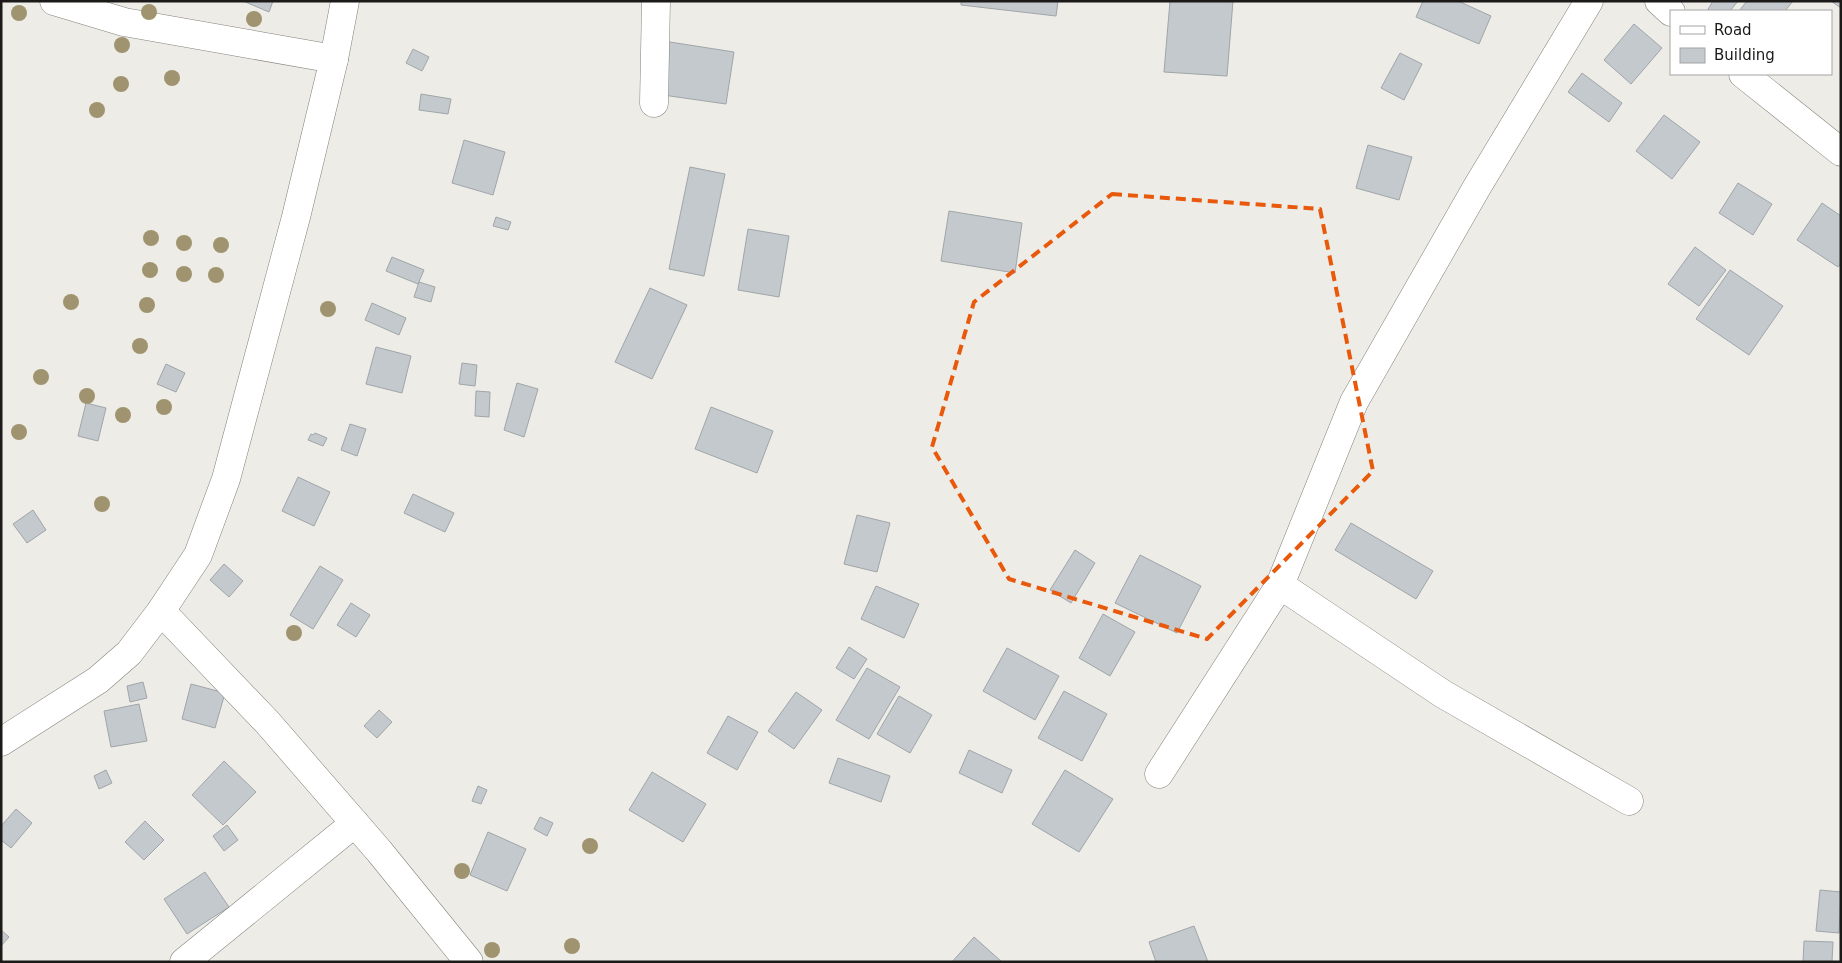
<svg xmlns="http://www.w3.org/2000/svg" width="1842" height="963" font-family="'DejaVu Sans',sans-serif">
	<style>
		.building { fill: #c4c9ce; stroke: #9fa5a9 }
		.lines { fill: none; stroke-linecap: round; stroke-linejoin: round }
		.minor-casing { stroke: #84827c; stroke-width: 29 }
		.major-casing { stroke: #84827c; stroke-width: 29 }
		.minor { stroke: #fff; stroke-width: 28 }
		.major { stroke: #fff; stroke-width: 28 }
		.tree { fill: #a09470 }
		.marked { fill: none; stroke: #e8590c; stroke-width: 4; stroke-dasharray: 10 6; stroke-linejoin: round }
	</style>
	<rect width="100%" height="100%" fill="#eeece6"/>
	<g class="building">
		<path d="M243 1H273L269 12Z"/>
		<path d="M961 1H1058L1056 16 961 5Z"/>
		<path d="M1170 1H1233L1227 76 1164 72Z"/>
		<path d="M1423 1H1458L1491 16 1479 44 1416 17Z"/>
		<path d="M1713 1H1738L1730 11H1707Z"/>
		<path d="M1747 1H1793L1785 11H1739Z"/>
		<path d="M1831 1H1841V8Z"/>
		<path d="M1634 24 1662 48 1631 84 1604 60Z"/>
		<path d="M657 40 734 52 726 104 649 93Z"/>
		<path d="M413 49 429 57 422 71 406 63Z"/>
		<path d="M1400 53 1422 64 1404 100 1381 88Z"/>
		<path d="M1582 73 1622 103 1609 122 1568 92Z"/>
		<path d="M421 94 451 99 448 114 419 110Z"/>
		<path d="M1664 115 1700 142 1672 179 1636 151Z"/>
		<path d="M464 140 505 152 493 195 452 183Z"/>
		<path d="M1368 145 1412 157 1399 200 1356 188Z"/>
		<path d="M690 167 725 174 704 276 669 269Z"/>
		<path d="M1738 183 1772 204 1753 235 1719 213Z"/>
		<path d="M1822 203 1841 216V263L1838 267 1797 240Z"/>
		<path d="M949 211 1022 223 1015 273 941 261Z"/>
		<path d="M496 217 511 222 508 230 493 226Z"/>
		<path d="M748 229 789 236 779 297 738 290Z"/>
		<path d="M1695 247 1726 270 1699 306 1668 284Z"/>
		<path d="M392 257 424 270 418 284 386 271Z"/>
		<path d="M1730 270 1783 306 1749 355 1696 319Z"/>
		<path d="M419 282 435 287 431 302 414 297Z"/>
		<path d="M650 288 687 305 652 379 615 362Z"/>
		<path d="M372 303 406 318 399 335 365 320Z"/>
		<path d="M376 347 411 356 402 393 366 384Z"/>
		<path d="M462 363 477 365 475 386 459 384Z"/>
		<path d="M166 364 185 373 176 392 157 384Z"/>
		<path d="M517 383 538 389 524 437 504 430Z"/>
		<path d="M476 391 490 392 489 417 475 416Z"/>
		<path d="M86 403 106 408 98 441 78 436Z"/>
		<path d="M711 407 773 431 757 473 695 449Z"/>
		<path d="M350 424 366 429 357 456 341 450Z"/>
		<path d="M315 433 327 438 323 446 308 440 311 434 313 435Z"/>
		<path d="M298 477 330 492 314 526 282 511Z"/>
		<path d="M413 494 454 513 445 532 404 513Z"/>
		<path d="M33 510 46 530 27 543 13 524Z"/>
		<path d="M857 515 890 523 877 572 844 564Z"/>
		<path d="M1351 523 1433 571 1416 599 1335 550Z"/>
		<path d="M1075 550 1095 563 1071 603 1050 590Z"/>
		<path d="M1140 555 1201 586 1177 633 1115 603Z"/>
		<path d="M224 564 243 581 229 597 210 580Z"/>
		<path d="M320 566 343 580 313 629 290 615Z"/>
		<path d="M876 586 919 604 904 638 861 619Z"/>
		<path d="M351 603 370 615 356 637 337 625Z"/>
		<path d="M1103 614 1135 632 1110 676 1079 658Z"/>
		<path d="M849 647 867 659 854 679 836 668Z"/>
		<path d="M1007 648 1059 676 1035 720 983 691Z"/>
		<path d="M867 668 900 687 869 739 836 720Z"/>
		<path d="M143 682 147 698 130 702 127 686Z"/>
		<path d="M191 684 225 693 215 728 182 719Z"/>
		<path d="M1064 691 1107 714 1082 761 1038 738Z"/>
		<path d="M796 692 822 710 794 749 768 731Z"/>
		<path d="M899 696 932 715 910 753 877 734Z"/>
		<path d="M139 704 147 741 111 747 104 711Z"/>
		<path d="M379 710 392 722 377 738 364 726Z"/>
		<path d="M728 716 758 732 737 770 707 753Z"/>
		<path d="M969 750 1012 770 1002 793 959 773Z"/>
		<path d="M838 758 890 776 881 802 829 783Z"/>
		<path d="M224 761 256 792 223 825 192 795Z"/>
		<path d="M106 770 112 783 99 789 94 776Z"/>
		<path d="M1065 770 1113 799 1079 852 1032 824Z"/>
		<path d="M652 772 706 804 683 842 629 810Z"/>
		<path d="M478 786 487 790 481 804 472 801Z"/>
		<path d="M16 809 32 823 11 848 1 840V826Z"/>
		<path d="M540 817 553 823 547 836 534 829Z"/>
		<path d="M145 821 164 840 144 860 125 842Z"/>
		<path d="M227 825 238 840 224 851 213 836Z"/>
		<path d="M488 832 526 849 507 891 470 875Z"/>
		<path d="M205 872 229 907 187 934 164 899Z"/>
		<path d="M1820 890 1841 892 1839 933 1816 931Z"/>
		<path d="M1194 926 1208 962H1156L1149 942Z"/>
		<path d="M1 930 9 937 1 946Z"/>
		<path d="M974 937 1002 962H952Z"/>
		<path d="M1804 941 1833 942 1832 962H1803Z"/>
	</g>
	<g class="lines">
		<defs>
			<g id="minor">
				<path d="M54 1 124 22 334 59"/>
				<path d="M1659 1 1671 12"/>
				<path d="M1743 74 1841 152"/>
				<path d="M654 103 656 1"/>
				<path d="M1280 585 1443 694 1629 801"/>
				<path d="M161 611 268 723 379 851 469 962"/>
				<path d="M1159 774 1280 585 1354 402 1477 187 1589 1"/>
				<path d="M184 962 355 823"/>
			</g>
			<path id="major" d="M1 742 98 680 129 653 161 611 198 555 226 479 296 217 334 59 345 1"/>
		</defs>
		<use href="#minor" class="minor-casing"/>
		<use href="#major" class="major-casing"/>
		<use href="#minor" class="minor"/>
		<use href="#major" class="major"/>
	</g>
	<g class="tree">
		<circle cx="149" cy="12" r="8"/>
		<circle cx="19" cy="13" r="8"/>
		<circle cx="254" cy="19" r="8"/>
		<circle cx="122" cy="45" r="8"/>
		<circle cx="172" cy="78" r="8"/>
		<circle cx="121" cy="84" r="8"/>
		<circle cx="97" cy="110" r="8"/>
		<circle cx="151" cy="238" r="8"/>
		<circle cx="184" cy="243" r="8"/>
		<circle cx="221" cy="245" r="8"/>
		<circle cx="150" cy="270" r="8"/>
		<circle cx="184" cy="274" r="8"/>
		<circle cx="216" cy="275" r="8"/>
		<circle cx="71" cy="302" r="8"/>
		<circle cx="147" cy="305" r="8"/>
		<circle cx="328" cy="309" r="8"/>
		<circle cx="140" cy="346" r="8"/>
		<circle cx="41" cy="377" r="8"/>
		<circle cx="87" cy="396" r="8"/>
		<circle cx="164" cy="407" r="8"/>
		<circle cx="123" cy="415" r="8"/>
		<circle cx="19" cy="432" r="8"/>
		<circle cx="102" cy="504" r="8"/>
		<circle cx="294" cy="633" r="8"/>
		<circle cx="590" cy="846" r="8"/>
		<circle cx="462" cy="871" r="8"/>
		<circle cx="572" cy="946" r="8"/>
		<circle cx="492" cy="950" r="8"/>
	</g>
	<path class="marked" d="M1112 194 1320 209 1373 471 1207 639 1009 579 932 447 974 302Z"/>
	<rect width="1842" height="963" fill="none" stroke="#1b1a18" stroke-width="5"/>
	<rect x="1670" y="10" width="162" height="65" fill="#ffffff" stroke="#a4a3a3"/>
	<rect x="1680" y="26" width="25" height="8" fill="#ffffff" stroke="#a4a3a3"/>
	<text x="1714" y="35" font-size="15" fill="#1b1a18">Road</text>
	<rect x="1680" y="48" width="25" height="15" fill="#c4c9ce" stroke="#a4a3a3"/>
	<text x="1714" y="60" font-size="15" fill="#1b1a18">Building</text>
</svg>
